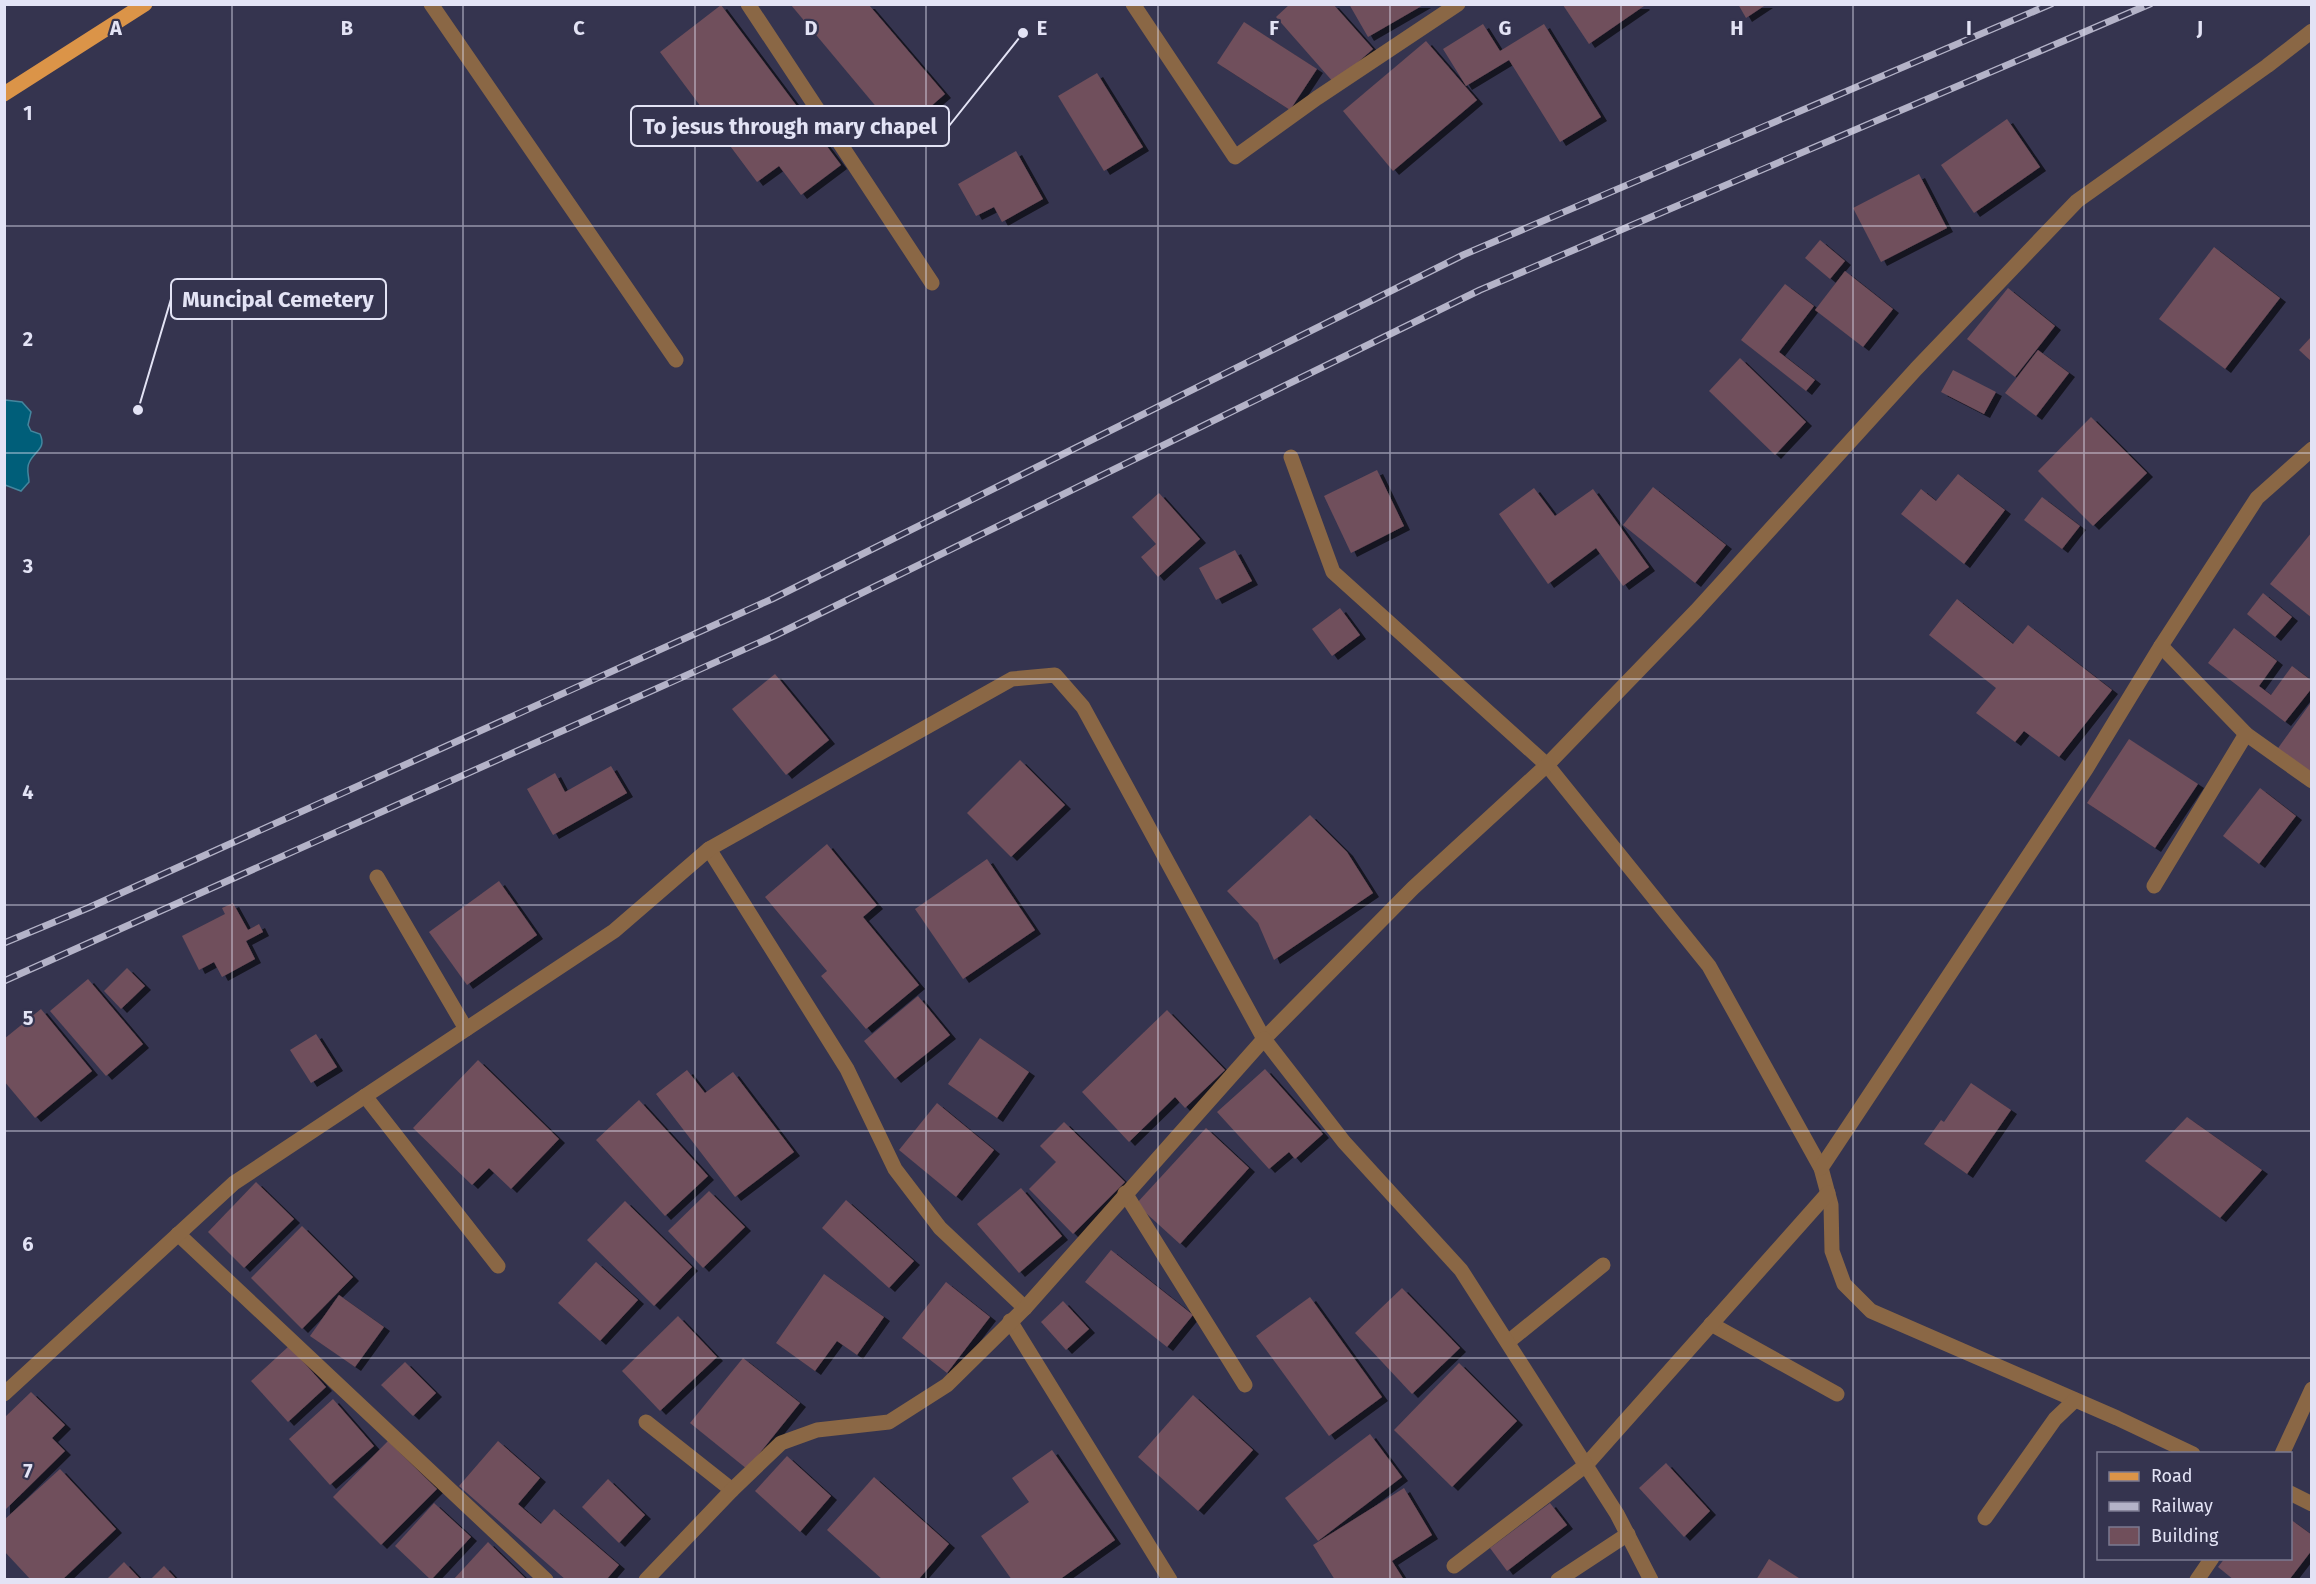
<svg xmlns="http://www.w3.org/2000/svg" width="2316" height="1584" font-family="'Fira Sans',sans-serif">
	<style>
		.water { fill: #005e79; stroke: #44869e; stroke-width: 1.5 }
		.building { fill: #704f5b; filter: url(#shadow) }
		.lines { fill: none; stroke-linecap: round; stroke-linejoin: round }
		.service { stroke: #8a6745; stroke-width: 15 }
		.minor { stroke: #8a6745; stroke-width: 15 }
		.primary { stroke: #db9448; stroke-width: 15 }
		.rail-casing { stroke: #b4b3c8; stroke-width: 7 }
		.rail { stroke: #35344f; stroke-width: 4.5; stroke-dasharray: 14; stroke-linecap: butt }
		.grid { fill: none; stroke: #e3e3f5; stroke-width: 1.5; stroke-opacity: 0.55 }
		.grid-label { font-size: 20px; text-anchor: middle; font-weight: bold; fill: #e3e3f5; stroke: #35344f; stroke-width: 4.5; stroke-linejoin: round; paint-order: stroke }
		.leader { fill: none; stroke: #e3e3f5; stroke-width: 2 }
		.callout-dot { fill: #e3e3f5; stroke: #35344f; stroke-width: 2 }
		.callout { fill: #35344f; stroke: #e3e3f5; stroke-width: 2 }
		.callout-label { font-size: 22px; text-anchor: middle; font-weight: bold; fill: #e3e3f5 }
	</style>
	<defs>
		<filter id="shadow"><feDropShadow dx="6" dy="4" stdDeviation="0" flood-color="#0009"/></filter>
	</defs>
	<rect width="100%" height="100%" fill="#35344f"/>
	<path class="water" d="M5 400 22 402 31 412 28 425 31 431 40 434C47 449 34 451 29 463 26 469 29 476 29 482L21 491 5 485Z"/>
	<g class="building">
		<path d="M1290 4H1333L1373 49 1334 83 1276 17Z"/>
		<path d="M1349 4H1425L1368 37Z"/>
		<path d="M1738 4H1767L1746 18Z"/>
		<path d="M721 5 841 165 801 195 779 166 757 182 660 52Z"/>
		<path d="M791 5H869L945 94 899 134Z"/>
		<path d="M1563 5H1643L1644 6 1589 44Z"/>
		<path d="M1244 22 1317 69 1290 110 1217 63Z"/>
		<path d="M1483 24 1500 51 1544 24 1601 117 1560 142 1509 60 1466 86 1443 49Z"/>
		<path d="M1426 41 1477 100 1393 171 1343 111Z"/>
		<path d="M1097 73 1143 147 1104 171 1058 96Z"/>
		<path d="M2007 119 2040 167 1974 213 1941 165Z"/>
		<path d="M1016 151 1043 199 1002 222 994 207 976 216 958 184Z"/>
		<path d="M1919 174 1947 228 1881 262 1853 208Z"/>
		<path d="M1820 240 1845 261 1830 279 1805 258Z"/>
		<path d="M2214 247 2280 298 2225 369 2159 319Z"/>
		<path d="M1845 271 1893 309 1863 347 1815 310Z"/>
		<path d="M1785 284 1814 306 1779 352 1815 380 1806 391 1741 340Z"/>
		<path d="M2008 288 2055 326 2015 377 1967 339Z"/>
		<path d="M2312 336V362L2299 350Z"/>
		<path d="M2038 350 2069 373 2036 416 2005 393Z"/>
		<path d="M1740 358 1806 422 1775 455 1709 391Z"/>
		<path d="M1953 370 1996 392 1984 414 1941 392Z"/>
		<path d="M2091 417 2147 473 2093 526 2038 471Z"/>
		<path d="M1377 470 1404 526 1351 553 1324 496Z"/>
		<path d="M1958 474 2005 510 1964 564 1901 514 1921 489 1936 501Z"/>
		<path d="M1653 487 1726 545 1695 583 1623 525Z"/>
		<path d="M1534 488 1555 516 1593 489 1649 567 1623 586 1596 548 1548 584 1499 514Z"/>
		<path d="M1159 493 1200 539 1158 577 1141 557 1156 544 1132 517Z"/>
		<path d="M2042 497 2080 526 2062 549 2024 520Z"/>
		<path d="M2312 532V618L2270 584Z"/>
		<path d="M1235 550 1252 581 1216 600 1199 568Z"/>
		<path d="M2263 593 2292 617 2275 637 2247 614Z"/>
		<path d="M1957 599 2013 644 2028 625 2112 690 2059 757 2024 731 2015 742 1976 713 1996 688 1929 635Z"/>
		<path d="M1340 608 1360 635 1332 656 1312 629Z"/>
		<path d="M2234 628 2277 661 2259 686 2271 695 2292 666 2312 681V688L2285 722 2208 663Z"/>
		<path d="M775 674 829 740 786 775 732 709Z"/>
		<path d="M2312 701V775L2276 751Z"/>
		<path d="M2129 739 2198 784 2155 848 2087 803Z"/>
		<path d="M1020 760 1065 805 1011 857 967 813Z"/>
		<path d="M611 766 627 793 553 835 527 789 555 773 565 792Z"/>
		<path d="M2260 788 2296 816 2259 864 2223 836Z"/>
		<path d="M1310 815 1347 852 1373 893 1274 960 1258 923 1227 891Z"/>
		<path d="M827 844 877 905 863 917 919 985 866 1029 821 976 827 971 765 897Z"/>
		<path d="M987 859 1035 930 963 979 915 909Z"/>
		<path d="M499 881 537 935 467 985 429 932Z"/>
		<path d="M233 903 248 930 259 924 263 932 246 941 255 959 222 977 214 962 199 970 182 936 225 914 222 908Z"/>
		<path d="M127 968 145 986 121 1009 104 991Z"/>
		<path d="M88 979 143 1044 106 1076 50 1011Z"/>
		<path d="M918 996 950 1035 895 1079 864 1041Z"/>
		<path d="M41 1009 92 1071 35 1118 4 1081V1039Z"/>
		<path d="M1167 1010 1225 1070 1185 1108 1175 1097 1129 1142 1082 1092Z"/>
		<path d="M316 1034 337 1067 311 1083 290 1050Z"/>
		<path d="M980 1038 1029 1072 997 1118 948 1084Z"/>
		<path d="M478 1060 559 1139 511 1189 489 1168 472 1185 413 1128Z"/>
		<path d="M1265 1069 1323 1134 1295 1159 1289 1152 1269 1169 1217 1112Z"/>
		<path d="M687 1070 705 1093 733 1072 794 1152 735 1197 656 1094Z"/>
		<path d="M1971 1083 2011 1110 1967 1174 1924 1144 1941 1120 1944 1122Z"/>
		<path d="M639 1100 708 1176 665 1216 596 1140Z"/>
		<path d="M937 1103 994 1150 956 1197 899 1150Z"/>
		<path d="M2187 1117 2262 1170 2220 1218 2145 1161Z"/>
		<path d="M1064 1122 1125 1182 1073 1234 1029 1189 1056 1162 1040 1146Z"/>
		<path d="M1206 1128 1249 1168 1180 1244 1136 1204Z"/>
		<path d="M256 1182 294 1219 244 1268 208 1232Z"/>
		<path d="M1021 1188 1062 1236 1019 1273 977 1224Z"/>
		<path d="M709 1191 745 1227 703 1268 668 1231Z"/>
		<path d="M846 1200 914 1261 889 1288 822 1228Z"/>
		<path d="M625 1201 692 1267 654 1306 587 1240Z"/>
		<path d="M302 1226 353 1277 302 1329 251 1278Z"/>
		<path d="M1111 1250 1193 1315 1167 1347 1085 1282Z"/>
		<path d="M596 1262 638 1300 600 1341 558 1303Z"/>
		<path d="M824 1274 884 1317 857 1355 837 1341 815 1371 776 1343Z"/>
		<path d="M946 1282 990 1317 947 1373 902 1338Z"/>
		<path d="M1402 1288 1460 1348 1412 1394 1355 1333Z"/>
		<path d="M339 1295 384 1327 355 1367 310 1336Z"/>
		<path d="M1310 1297 1382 1397 1329 1436 1256 1336Z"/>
		<path d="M1063 1301 1089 1329 1066 1350 1041 1322Z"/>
		<path d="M678 1316 717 1357 660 1411 622 1371Z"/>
		<path d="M289 1346 326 1387 288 1422 251 1381Z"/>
		<path d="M743 1358 800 1403 747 1469 690 1423Z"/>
		<path d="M405 1362 436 1393 413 1416 381 1385Z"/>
		<path d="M1459 1363 1517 1421 1452 1487 1394 1430Z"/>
		<path d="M31 1392 65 1425 52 1438 65 1451 4 1511V1418Z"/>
		<path d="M1193 1395 1253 1450 1198 1511 1138 1457Z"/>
		<path d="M333 1399 374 1446 330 1485 289 1439Z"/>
		<path d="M1370 1434 1402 1477 1318 1541 1285 1498Z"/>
		<path d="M388 1441 437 1489 381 1545 333 1497Z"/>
		<path d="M498 1441 540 1478 518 1504 541 1524 554 1509 619 1565 606 1580H566L459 1486Z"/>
		<path d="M1052 1450 1115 1540 1059 1580H1012L981 1536 1029 1502 1012 1478Z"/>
		<path d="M787 1456 831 1496 800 1532 755 1491Z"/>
		<path d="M1666 1463 1710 1511 1684 1537 1639 1488Z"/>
		<path d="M60 1469 116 1529 62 1580H31L4 1551V1520Z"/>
		<path d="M874 1477 949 1544 918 1580H883L827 1530Z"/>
		<path d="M608 1479 645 1515 619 1543 582 1507Z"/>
		<path d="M1404 1488 1432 1535 1392 1561 1404 1580H1335L1313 1545Z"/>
		<path d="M434 1503 471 1537 431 1580 395 1546Z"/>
		<path d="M1550 1503 1567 1525 1507 1571 1490 1548Z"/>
		<path d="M2290 1519 2312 1535V1550L2289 1580H2234L2218 1567 2225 1558H2290Z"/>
		<path d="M488 1542 527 1580H453Z"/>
		<path d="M1769 1559 1802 1580H1756Z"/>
		<path d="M124 1562 141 1580H106Z"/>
		<path d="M164 1566 177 1580H150Z"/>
	</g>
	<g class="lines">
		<path class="service" d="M748 4 932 283"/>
		<g class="minor">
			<path d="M431 4 676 360"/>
			<path d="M1133 4 1235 157 1317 98 1458 4"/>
			<path d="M1291 457 1333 572 1547 765 1709 966 1821 1168 1831 1205 1832 1251 1844 1284 1871 1311 2117 1418 2193 1454"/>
			<path d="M2161 646 2246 734 2312 781"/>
			<path d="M709 849 847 1069 895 1169 940 1228 1025 1308"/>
			<path d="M377 877 466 1029"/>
			<path d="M2154 886 2246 734"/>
			<path d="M365 1096 498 1266"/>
			<path d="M1821 1168 2086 769 2161 646 2257 498 2312 449"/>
			<path d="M1125 1193 1245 1385"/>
			<path d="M178 1234 546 1580"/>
			<path d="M1010 1321 1170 1580"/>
			<path d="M1711 1324 1837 1394"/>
			<path d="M1508 1342 1603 1265"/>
			<path d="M4 1394 234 1183 614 931 709 849 1012 679 1055 675 1083 707 1264 1039 1413 888 1547 765 1696 611 1916 369 2077 201 2267 66 2312 31"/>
			<path d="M646 1422 732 1490"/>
			<path d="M2282 1454 2312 1389"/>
			<path d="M2290 1493 2312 1504"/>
			<path d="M1985 1518 2055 1419 2075 1400"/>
			<path d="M1454 1566 1586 1465 1828 1193"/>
			<path d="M646 1580 732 1490 781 1443 817 1430 889 1422 947 1385 1025 1308 1264 1039 1344 1142 1461 1270 1617 1514 1651 1580"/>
			<path d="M1558 1580 1628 1534"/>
			<path d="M2197 1580 2212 1558"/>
		</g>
		<path class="primary" d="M4 94 145 4"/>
		<defs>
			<g id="rail">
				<path d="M4 943 88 908 772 599 1463 255 2051 4"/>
				<path d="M4 981 774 636 1480 290 2150 4"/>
			</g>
		</defs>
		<use href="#rail" class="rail-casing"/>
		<use href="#rail" class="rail"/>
	</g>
	<path class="grid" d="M232 4V1580M463 4V1580M695 4V1580M926 4V1580M1158 4V1580M1390 4V1580M1621 4V1580M1853 4V1580M2084 4V1580M4 226H2312M4 453H2312M4 679H2312M4 905H2312M4 1131H2312M4 1358H2312"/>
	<g class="grid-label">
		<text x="116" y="35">A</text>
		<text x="347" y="35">B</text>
		<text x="579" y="35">C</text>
		<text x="811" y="35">D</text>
		<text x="1042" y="35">E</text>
		<text x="1274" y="35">F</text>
		<text x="1505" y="35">G</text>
		<text x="1737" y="35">H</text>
		<text x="1969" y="35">I</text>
		<text x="2200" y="35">J</text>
		<text x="28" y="120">1</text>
		<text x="28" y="346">2</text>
		<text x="28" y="573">3</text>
		<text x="28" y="799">4</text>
		<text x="28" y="1025">5</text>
		<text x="28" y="1251">6</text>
		<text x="28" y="1478">7</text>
	</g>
	<path class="leader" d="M1023 33L949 126M138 410L171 299"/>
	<g class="callout-dot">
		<circle cx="1023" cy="33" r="6"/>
		<circle cx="138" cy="410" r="6"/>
	</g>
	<g class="callout">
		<rect x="631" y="106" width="318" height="40" rx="6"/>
		<rect x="171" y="279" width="215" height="40" rx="6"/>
	</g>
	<g class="callout-label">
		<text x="790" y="134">To jesus through mary chapel</text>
		<text x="278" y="307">Muncipal Cemetery</text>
	</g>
	<rect width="2316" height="1584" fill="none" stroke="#e3e3f5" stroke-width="12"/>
	<rect x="2097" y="1452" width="195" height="108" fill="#35344f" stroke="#7b7a91" stroke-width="1.5"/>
	<rect x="2109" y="1472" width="30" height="9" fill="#db9448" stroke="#7b7a91" stroke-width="1.5"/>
	<text x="2151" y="1482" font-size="18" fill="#e3e3f5">Road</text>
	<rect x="2109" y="1502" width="30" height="9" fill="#b4b3c8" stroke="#7b7a91" stroke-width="1.5"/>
	<text x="2151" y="1512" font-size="18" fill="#e3e3f5">Railway</text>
	<rect x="2109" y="1527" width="30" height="18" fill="#704f5b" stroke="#7b7a91" stroke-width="1.5"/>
	<text x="2151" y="1542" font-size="18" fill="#e3e3f5">Building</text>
</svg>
